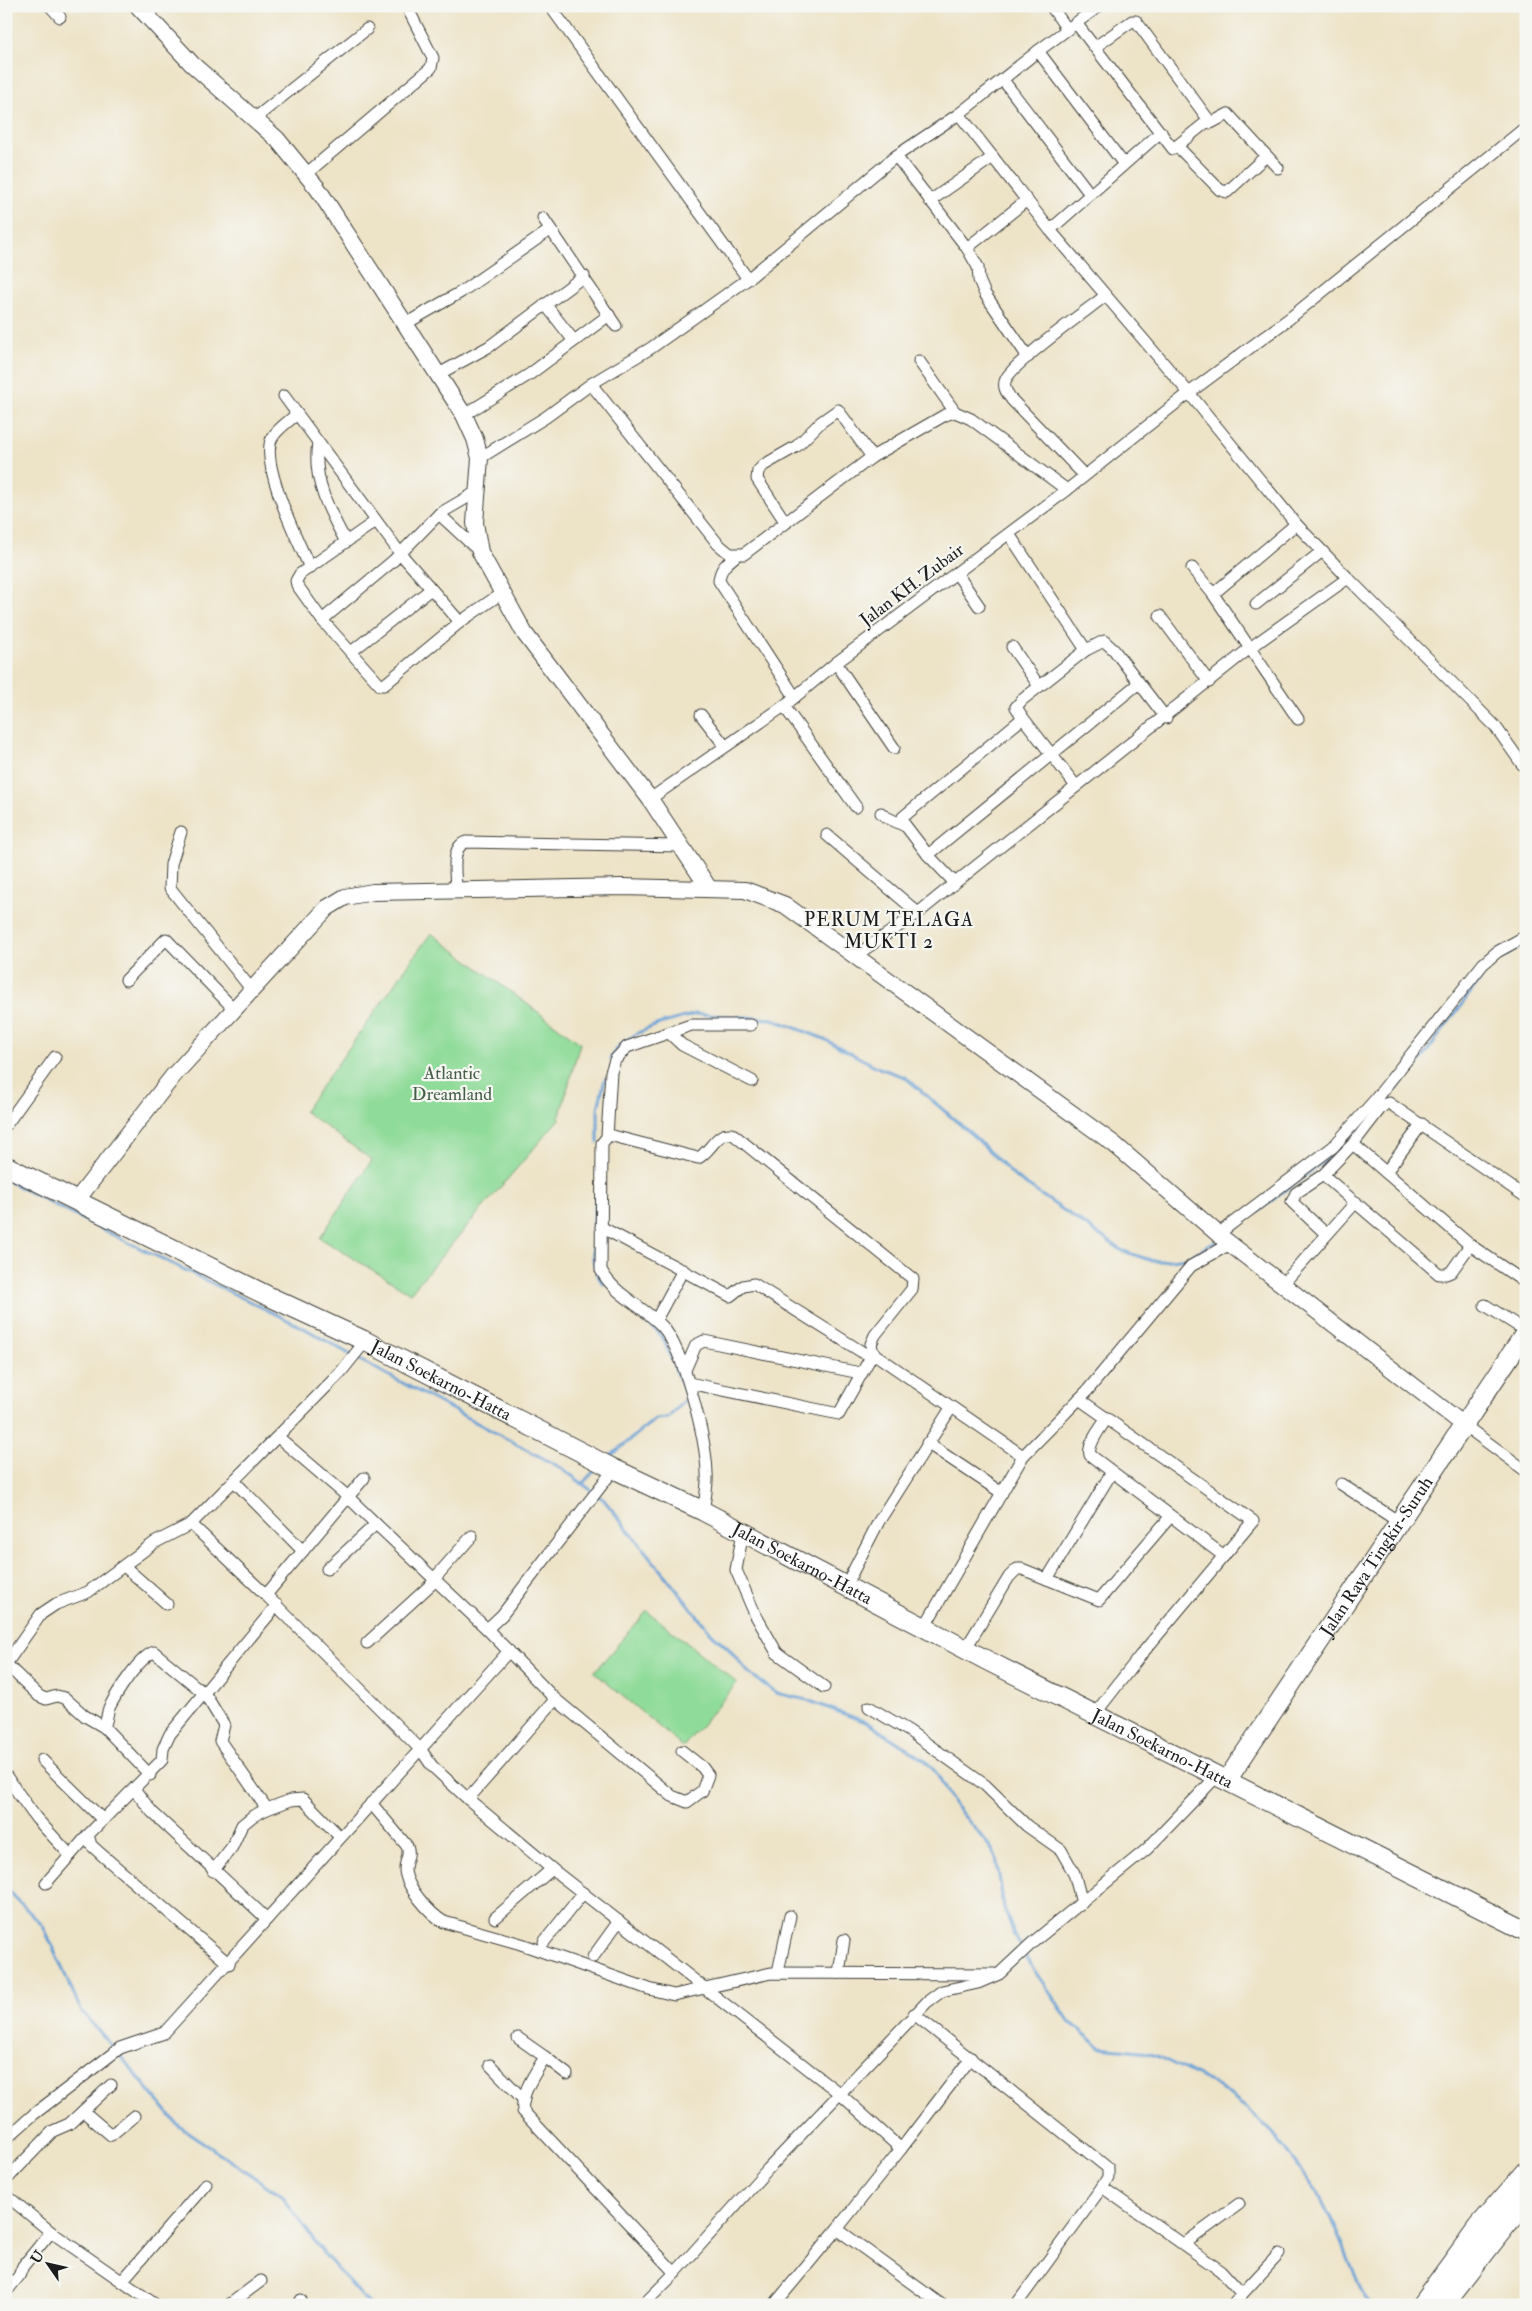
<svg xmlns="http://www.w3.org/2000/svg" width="1532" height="2311" font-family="'IM FELL Double Pica',serif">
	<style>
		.green { fill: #8fdb99; stroke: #567c5a }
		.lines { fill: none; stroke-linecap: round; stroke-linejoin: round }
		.stream { stroke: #659fd5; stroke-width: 3 }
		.street-casing { stroke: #3b3a36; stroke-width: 13 }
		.secondary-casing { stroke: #3b3a36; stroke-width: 18 }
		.primary-casing { stroke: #3b3a36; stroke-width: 21 }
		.highway-casing { stroke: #3b3a36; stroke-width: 23 }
		.street { stroke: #fff; stroke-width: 11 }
		.secondary { stroke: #fff; stroke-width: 16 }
		.primary { stroke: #fff; stroke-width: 19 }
		.highway { stroke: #fff; stroke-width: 21 }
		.labels { text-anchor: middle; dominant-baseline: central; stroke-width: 4.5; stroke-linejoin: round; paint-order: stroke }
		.street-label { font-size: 18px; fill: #1c1c1c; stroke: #f6f6f2 }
		.park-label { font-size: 18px; fill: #445f48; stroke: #f6f6f2 }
		.neighbourhood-label { font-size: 19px; letter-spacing: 1px; fill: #1c1c1c; stroke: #f6f6f2 }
	</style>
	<rect width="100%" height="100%" fill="#f6f6f2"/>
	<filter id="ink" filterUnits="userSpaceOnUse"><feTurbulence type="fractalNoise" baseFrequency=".02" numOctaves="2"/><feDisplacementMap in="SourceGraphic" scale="10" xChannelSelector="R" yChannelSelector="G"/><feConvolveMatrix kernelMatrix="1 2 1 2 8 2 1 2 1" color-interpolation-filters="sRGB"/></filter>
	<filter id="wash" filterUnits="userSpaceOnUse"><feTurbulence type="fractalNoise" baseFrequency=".0096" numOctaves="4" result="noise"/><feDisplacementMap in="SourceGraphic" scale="20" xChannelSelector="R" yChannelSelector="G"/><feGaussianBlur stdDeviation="1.12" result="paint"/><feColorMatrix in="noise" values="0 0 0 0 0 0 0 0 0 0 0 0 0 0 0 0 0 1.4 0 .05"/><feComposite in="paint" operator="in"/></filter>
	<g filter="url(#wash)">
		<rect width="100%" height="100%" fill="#ede3c7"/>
		<g class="green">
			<path d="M431 933 580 1043 559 1119 410 1293 320 1238 372 1160 304 1111Z"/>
			<path d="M647 1611 737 1683 683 1747 594 1672Z"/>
		</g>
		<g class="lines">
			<g class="stream">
				<path d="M610 1059 621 1044 638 1033 659 1024 696 1014 772 1019 822 1038 879 1068 905 1077 977 1139 1015 1177 1123 1251 1153 1261H1162L1187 1258 1217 1241"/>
				<path d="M1386 1100 1414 1069 1490 966 1526 943"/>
				<path d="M598 1142V1108L605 1079"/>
				<path d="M6 1180 109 1233 304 1328 351 1355"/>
				<path d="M596 1193C595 1218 585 1266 604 1284"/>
				<path d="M1226 1235 1334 1154 1350 1139"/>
				<path d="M356 1358 563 1469 604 1500 712 1634 728 1648 749 1673 776 1693 807 1700 866 1722 925 1760 938 1775 953 1803 991 1848 996 1857 1004 1908 1015 1936 1034 1970 1070 2022 1100 2047 1140 2051 1159 2057 1213 2083 1246 2108 1277 2138 1319 2195 1337 2231 1360 2288 1371 2305"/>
				<path d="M607 1459 655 1419 668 1418 687 1397 662 1336 625 1303"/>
				<path d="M582 1484 597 1468"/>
				<path d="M6 1888 43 1926 82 2012 114 2048"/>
				<path d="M118 2053 179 2126 282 2196 324 2254 370 2305"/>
			</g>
		</g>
	</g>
	<g filter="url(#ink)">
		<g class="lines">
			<defs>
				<g id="street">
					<path d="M50 6 60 17"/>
					<path d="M550 6 748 279"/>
					<path d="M1051 6 1067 29"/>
					<path d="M145 15 157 6"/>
					<path d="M1076 23 1173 149 1209 120"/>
					<path d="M1095 47 1132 21H1136L1211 123 1228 114 1278 168"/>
					<path d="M1038 51 1123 163"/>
					<path d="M1003 80 1090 194"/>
					<path d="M254 119 367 29"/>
					<path d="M1177 146 1220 190 1227 192 1266 156"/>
					<path d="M896 156 967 248 978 267 979 280 985 294 1028 357"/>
					<path d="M306 174 431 68 433 58 409 11"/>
					<path d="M930 201 993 157"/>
					<path d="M543 218 616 326"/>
					<path d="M1050 230 1161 132"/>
					<path d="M967 248 1027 200"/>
					<path d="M545 304 574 341"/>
					<path d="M405 324 461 292 550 230"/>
					<path d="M919 361 955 412"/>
					<path d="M437 375 490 346 584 276"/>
					<path d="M591 384 718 544 730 554H744L872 457 945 415 955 412 971 419 1067 490"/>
					<path d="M284 396 400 553 460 622"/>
					<path d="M297 414C289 421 277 429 272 438 259 463 299 543 310 568"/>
					<path d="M464 415 530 374 609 315"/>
					<path d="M318 443C312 479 329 511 346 542"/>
					<path d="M480 458 546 417 591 384 651 348 748 279 896 156 959 114 1038 51 1099 6"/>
					<path d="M1084 475 1012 400C1007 393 1002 387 1006 379 1014 362 1086 311 1105 296"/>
					<path d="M439 514 480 552"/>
					<path d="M376 521 300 574 296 581 297 585 322 620 380 685H384L460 622 502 593"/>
					<path d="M786 523 757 479 758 471 764 465 797 446 821 422 838 410 872 457"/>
					<path d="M1296 524 1213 594 1298 719"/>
					<path d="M1009 534 1086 650"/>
					<path d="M737 555C727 563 720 568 719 581L795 697"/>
					<path d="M1192 568 1213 594"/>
					<path d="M957 574 979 606"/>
					<path d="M1348 578 1495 726 1522 764 1526 762"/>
					<path d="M1256 604 1321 552"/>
					<path d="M1160 616 1209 682"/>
					<path d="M322 620 393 561 439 514 480 490"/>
					<path d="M1012 647 1039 686"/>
					<path d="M351 652 431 589"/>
					<path d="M836 663 894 748"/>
					<path d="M784 706 856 807"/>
					<path d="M701 715 725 746"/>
					<path d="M1023 718 1016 707 1022 700 1086 650 1104 641 1114 650 1166 718"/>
					<path d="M650 799 784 706 836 663 1067 490 1189 393 1290 318 1526 127"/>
					<path d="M881 813 886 817 905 826"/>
					<path d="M181 832 171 864 170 888 252 990"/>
					<path d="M827 835 918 913"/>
					<path d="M928 855 1139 683"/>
					<path d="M955 883 1250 648 1348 578 1296 524 1189 393 1050 230 959 114"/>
					<path d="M456 889C456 876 450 847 466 842L682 846"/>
					<path d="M855 956 918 913 955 883 928 855 902 821 903 817 1023 718 1076 786"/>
					<path d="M126 980 166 939 234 1009"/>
					<path d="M669 1033 682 1045 752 1081"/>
					<path d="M6 1125 55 1057"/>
					<path d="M607 1136 611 1072 615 1060 627 1047 691 1025H751"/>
					<path d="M1353 1144 1470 1245"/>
					<path d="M1386 1172 1422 1124"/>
					<path d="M1323 1175 1296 1193 1292 1202 1326 1234"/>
					<path d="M1526 1197 1389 1103 1385 1104 1380 1109 1353 1144 1323 1175 1439 1274H1446L1451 1272 1470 1245 1526 1283"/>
					<path d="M601 1227 730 1296 743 1286 754 1284 862 1352 872 1355"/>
					<path d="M1218 1234 1333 1147 1374 1101 1483 964 1497 952 1526 936"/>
					<path d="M1282 1285 1356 1202"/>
					<path d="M1485 1305 1526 1331"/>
					<path d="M656 1320 683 1270"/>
					<path d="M363 1340 360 1348 340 1373 191 1524 266 1595 421 1750 432 1766 468 1799 552 1869 839 2093 901 2149 837 2229 942 2305"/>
					<path d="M685 1370 696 1345 704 1341 860 1373"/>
					<path d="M689 1383 839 1414 873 1353"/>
					<path d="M1079 1399 1253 1521 1140 1656 1094 1715"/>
					<path d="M1107 1418C1101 1428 1087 1444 1090 1455L1224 1556"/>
					<path d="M1464 1425 1526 1471"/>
					<path d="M278 1437 347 1496 376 1524"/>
					<path d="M927 1443 1002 1493"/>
					<path d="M235 1482 303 1551"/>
					<path d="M1341 1484 1399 1522"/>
					<path d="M703 1511C705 1498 708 1486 707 1473 706 1439 684 1350 662 1326 643 1306 614 1295 601 1270L602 1143 609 1135 698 1158C711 1152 717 1129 734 1135L913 1279 912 1289 875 1335 871 1344 873 1353 1023 1456"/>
					<path d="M743 1532 736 1570 755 1614 777 1653 824 1687"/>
					<path d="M124 1566 167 1604"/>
					<path d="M327 1569 376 1524 487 1629"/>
					<path d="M434 1579 472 1536"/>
					<path d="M1047 1579 1112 1472"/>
					<path d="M846 1585 879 1521 951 1408"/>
					<path d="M266 1595 364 1478"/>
					<path d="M925 1626 1023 1456 1087 1391 1191 1266 1230 1244"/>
					<path d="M367 1643 436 1580"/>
					<path d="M966 1648 1009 1577 1017 1569H1022L1099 1600 1170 1517"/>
					<path d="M6 1664 41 1614 56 1604 88 1592 154 1543 191 1524"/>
					<path d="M6 1664 39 1696 46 1699 57 1696 65 1698 85 1716 104 1727 150 1775"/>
					<path d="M554 1698 672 1796 687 1802 702 1791 708 1775 702 1767 682 1751"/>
					<path d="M869 1707 909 1731 985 1785 1027 1826 1061 1850 1074 1873 1082 1903"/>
					<path d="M104 1727C107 1721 107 1714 109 1708 116 1694 139 1657 154 1652L205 1694 224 1725 220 1741 267 1809 291 1800 303 1799 340 1837"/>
					<path d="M42 1760 102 1819"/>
					<path d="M6 1776 36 1818 70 1855"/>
					<path d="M134 1789 152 1812 267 1919"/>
					<path d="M468 1799 554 1701V1698L487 1629 502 1615 614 1469"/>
					<path d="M371 1803 407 1846C411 1855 405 1860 405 1869 405 1886 430 1914 444 1922L521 1944 649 1989 674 1995 771 1973 994 1974"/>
					<path d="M213 1871 232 1847 242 1825 253 1816 267 1809"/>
					<path d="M46 1883 88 1835"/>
					<path d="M495 1918 552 1869"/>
					<path d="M544 1942 583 1893"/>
					<path d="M593 1957 619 1921"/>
					<path d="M229 1964 102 1855 91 1845 88 1835 162 1760 163 1749 170 1734 277 1605"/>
					<path d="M778 1972 790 1916"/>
					<path d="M839 1973 844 1940"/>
					<path d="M914 2014 1108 2168V2177L1102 2187 1016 2305"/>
					<path d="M518 2038 545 2057C536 2072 520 2094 523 2111L675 2273"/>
					<path d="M545 2057 567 2074"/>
					<path d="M490 2065 524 2100"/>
					<path d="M83 2111 111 2135 134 2116"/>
					<path d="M6 2139 34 2114 120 2048 164 2033 509 1651"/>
					<path d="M901 2149 971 2058"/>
					<path d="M6 2180 53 2131 69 2124 111 2085"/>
					<path d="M1102 2187 1221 2271 1242 2294 1233 2305"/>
					<path d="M6 2195 51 2232 156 2305"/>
					<path d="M1184 2244 1239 2204"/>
					<path d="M122 2281 206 2184"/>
					<path d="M6 2292 19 2276 23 2266 51 2232"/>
					<path d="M1242 2294 1279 2254"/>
					<path d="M229 2305 261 2281"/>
					<path d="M298 2305 301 2300"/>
					<path d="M643 2305 675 2273 768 2169 927 2002 942 1991 978 1983 999 1974 1032 1943 1147 1849 1217 1776"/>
					<path d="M774 2305 837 2229"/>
				</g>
				<g id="secondary">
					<path d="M138 6 192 64 277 139 318 189 464 415 475 439 480 458 475 523 480 552 525 634 650 799 708 887"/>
					<path d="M76 1201 173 1076 327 908 345 897 373 892 622 887 745 890 785 905 1114 1144 1225 1240 1464 1425"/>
				</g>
				<g id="primary">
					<path id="s1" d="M6 1166 268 1296 363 1340 610 1467 703 1511 990 1662 1526 1931"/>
					<path id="s2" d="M1227 1780 1526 1332"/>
				</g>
				<g id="highway">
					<path d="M1422 2305 1479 2227 1526 2173"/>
					<path d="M1443 2305 1506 2224 1526 2202"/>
				</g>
			</defs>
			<use href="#street" class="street-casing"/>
			<use href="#secondary" class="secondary-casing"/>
			<use href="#primary" class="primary-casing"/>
			<use href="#highway" class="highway-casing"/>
			<use href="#street" class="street"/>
			<use href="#secondary" class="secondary"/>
			<use href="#primary" class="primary"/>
			<use href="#highway" class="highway"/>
		</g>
	</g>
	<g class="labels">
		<g class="street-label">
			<text transform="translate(912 585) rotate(-37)">Jalan KH. Zubair</text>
			<text stroke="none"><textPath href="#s1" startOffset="485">Jalan Soekarno-Hatta</textPath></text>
			<text stroke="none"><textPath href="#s2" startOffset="269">Jalan Raya Tingkir-Suruh</textPath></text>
			<text stroke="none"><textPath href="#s1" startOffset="890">Jalan Soekarno-Hatta</textPath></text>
			<text stroke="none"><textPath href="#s1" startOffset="1295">Jalan Soekarno-Hatta</textPath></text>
		</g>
		<g class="park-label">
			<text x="452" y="1073">Atlantic<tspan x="452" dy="21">Dreamland</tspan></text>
		</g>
		<g class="neighbourhood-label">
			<text x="889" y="920">PERUM TELAGA<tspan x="889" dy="22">MUKTI 2</tspan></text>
		</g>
	</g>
	<rect width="1532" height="2311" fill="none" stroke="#f6f6f2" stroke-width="25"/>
	<g transform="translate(48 2264) rotate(304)" stroke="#f6f6f2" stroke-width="4" paint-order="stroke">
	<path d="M0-4L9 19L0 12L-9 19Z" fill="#1c1c1c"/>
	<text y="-8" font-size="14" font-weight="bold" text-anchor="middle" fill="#1c1c1c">U</text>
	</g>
</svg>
